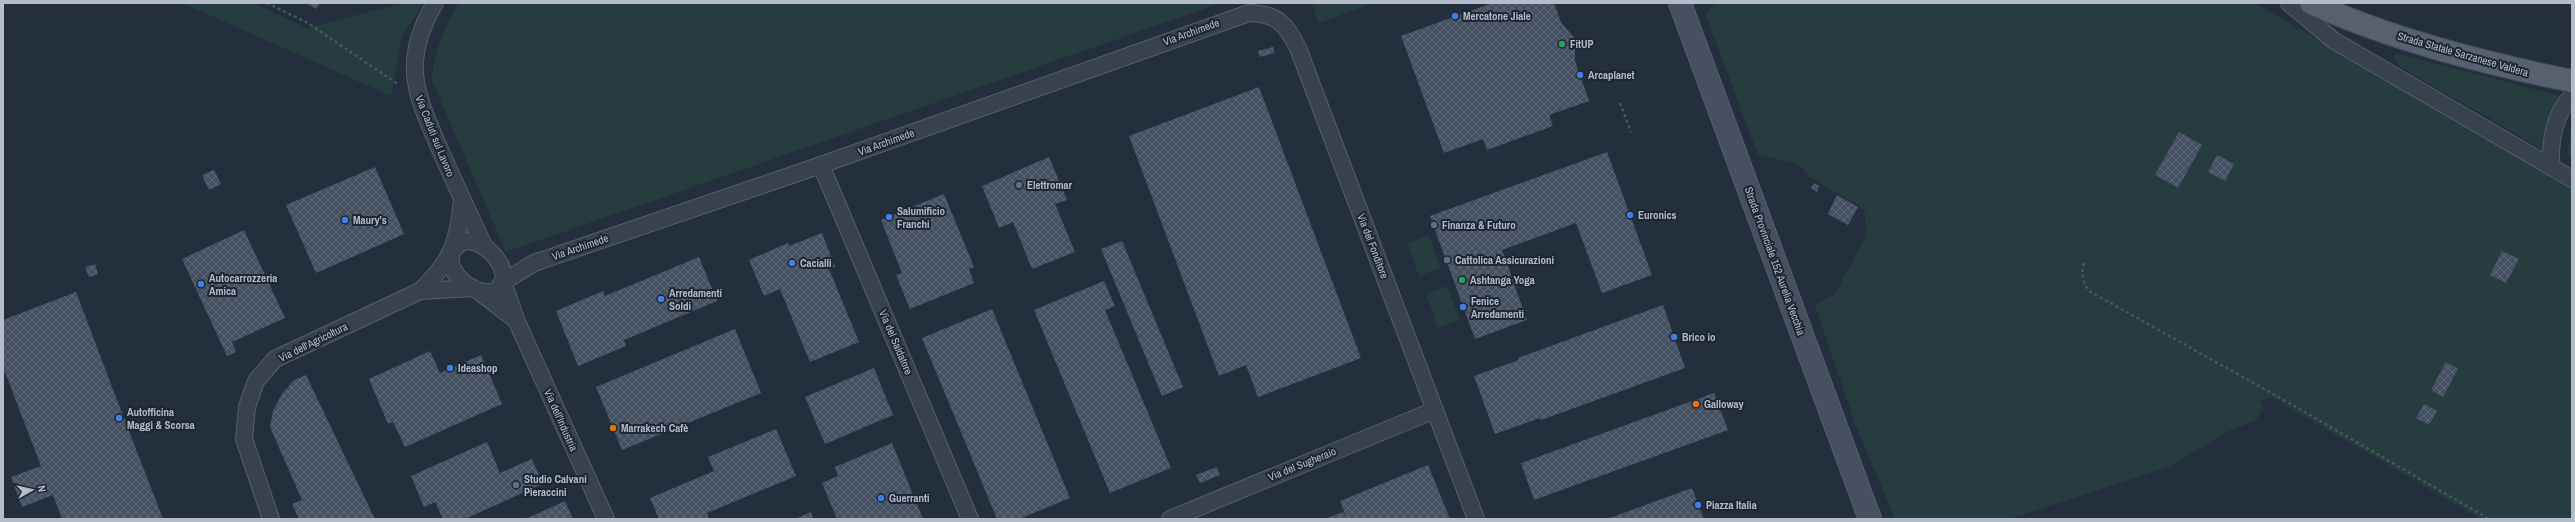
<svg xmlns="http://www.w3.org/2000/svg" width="2575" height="522" font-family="'Archivo Narrow',sans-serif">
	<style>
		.green { fill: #263c3f }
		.building { fill: url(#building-cross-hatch) }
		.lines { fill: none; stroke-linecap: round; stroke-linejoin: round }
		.street-casing { stroke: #565f6c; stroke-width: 18 }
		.secondary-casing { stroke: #565f6c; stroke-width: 24 }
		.primary-casing { stroke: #414a57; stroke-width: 24 }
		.path { stroke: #44595c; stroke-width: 2.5; stroke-dasharray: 3 3; stroke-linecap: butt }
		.street { stroke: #38414e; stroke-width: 16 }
		.secondary { stroke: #465061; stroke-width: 22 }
		.primary { stroke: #56606e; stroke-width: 22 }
		.shop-dot { fill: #3f7fe0; stroke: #1d2633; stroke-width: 1.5 }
		.leisure-dot { fill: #2e9e5b; stroke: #1d2633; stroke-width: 1.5 }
		.service-dot { fill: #5c6f8a; stroke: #1d2633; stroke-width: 1.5 }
		.food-dot { fill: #e8710a; stroke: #1d2633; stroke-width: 1.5 }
		.labels { text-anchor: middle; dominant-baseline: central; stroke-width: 4; stroke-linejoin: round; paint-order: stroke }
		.poi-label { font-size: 11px; font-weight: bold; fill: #b4bcc9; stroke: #1d2633; text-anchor: start }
		.street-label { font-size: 11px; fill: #b4bcc9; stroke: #1d2633 }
	</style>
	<defs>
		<pattern id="building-cross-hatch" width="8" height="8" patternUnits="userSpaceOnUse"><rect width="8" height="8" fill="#455162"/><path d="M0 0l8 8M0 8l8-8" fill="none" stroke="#5d6877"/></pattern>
	</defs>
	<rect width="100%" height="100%" fill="#242f3e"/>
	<g class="green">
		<path d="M182 3H253L307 28 403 3H423L402 37 391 96Z"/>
		<path d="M459 3H1221L506 252 432 81C433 52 444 28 459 3Z"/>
		<path d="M1312 3H1374L1319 23Z"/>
		<path d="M1717 3H2255L2572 188V519H2481L2271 397 2259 402 2264 408 2256 420 2227 432 2169 467 2009 519H1895L1856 426 1815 305 1835 294 1866 236 1865 213 1861 207 1810 177 1800 167 1790 162 1758 155 1705 13Z"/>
		<path d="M2398 54 2560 96 2548 123 2542 149 2399 66 2393 56Z"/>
		<path d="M2572 126V160L2567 153Z"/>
		<path d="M1429 235 1441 268 1419 276 1407 243Z"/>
		<path d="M1447 286 1460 320 1438 328 1426 294Z"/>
	</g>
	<g class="building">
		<path d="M306 3H320L316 9Z"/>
		<path d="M1492 3H1554L1561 22 1575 39V61L1589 101 1549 115 1553 126 1487 150 1483 139 1444 153 1401 36Z"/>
		<path d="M1273 47 1275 53 1260 57 1258 51Z"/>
		<path d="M1259 87 1361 358 1258 397 1246 365 1219 376 1129 136Z"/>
		<path d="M2179 132 2202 145 2178 188 2155 175Z"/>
		<path d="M1607 152 1652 275 1602 293 1576 223 1502 250 1527 320 1475 339 1430 216Z"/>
		<path d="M2217 155 2234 164 2225 181 2208 172Z"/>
		<path d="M1049 157 1067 200 1055 204 1075 252 1032 269 1013 222 999 228 982 186Z"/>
		<path d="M375 167 404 234 316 273 286 205Z"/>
		<path d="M214 170 221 184 209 190 202 175Z"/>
		<path d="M1814 183 1819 186 1817 192 1811 188Z"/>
		<path d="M944 194 974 267 969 269 974 283 910 309 896 275 902 273 881 220Z"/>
		<path d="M1837 195 1858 207 1848 225 1828 214Z"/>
		<path d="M244 230 285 318 232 342 236 352 227 356 182 259Z"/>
		<path d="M822 233 835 267 829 269 859 342 810 362 780 289 764 296 749 260 788 243 789 246Z"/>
		<path d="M1122 241 1183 387 1162 396 1101 249Z"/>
		<path d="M2502 251 2519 259 2506 283 2490 275Z"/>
		<path d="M699 257 717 301 624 340 626 346 578 366 556 311 603 291 605 296Z"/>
		<path d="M95 264 98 274 89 277 85 267Z"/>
		<path d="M1104 281 1115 306 1105 310 1171 468 1110 493 1034 310Z"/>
		<path d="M76 292 117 400 163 519H62L53 495 22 507 11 477 41 466 3 367V320Z"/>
		<path d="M1663 305 1685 368 1541 420 1540 418 1495 434 1474 376 1519 360 1518 358Z"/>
		<path d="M992 309 1070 498 1019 519H997L922 338Z"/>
		<path d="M735 329 761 393 622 450 596 387Z"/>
		<path d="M430 351 440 373 481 355 502 404 405 447 393 422 388 424 369 379Z"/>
		<path d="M2446 362 2458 369 2443 397 2431 390Z"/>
		<path d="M874 368 893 415 825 444 805 397Z"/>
		<path d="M306 375 348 463 375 519H299L292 504 302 500 270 427 273 411 282 394 294 380Z"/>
		<path d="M1714 393 1728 430 1534 500 1521 463Z"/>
		<path d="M2424 404 2437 411 2429 425 2416 418Z"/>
		<path d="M776 429 796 476 707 513 709 519H659L650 498 714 471 708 457Z"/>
		<path d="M487 442 500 473 532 459 542 482 540 485 465 519H443L435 502 424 507 411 476Z"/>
		<path d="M892 443 923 519H837L822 483 838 476 835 467Z"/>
		<path d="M1428 465 1450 519H1325L1343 512 1346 516 1340 501Z"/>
		<path d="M1217 467 1220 475 1200 483 1196 475Z"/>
		<path d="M1692 488 1704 519H1607Z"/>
		<path d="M565 501 573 519H525L552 507Z"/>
		<path d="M811 512 813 519H795Z"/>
	</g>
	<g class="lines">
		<defs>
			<g id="street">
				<path d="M435 3C400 63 416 94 441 152 455 184 470 215 484 246"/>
				<path d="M2289 3 2333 40 2572 179"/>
				<path d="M821 165 970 519"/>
				<path d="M2551 167C2550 142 2553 115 2572 96"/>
				<path d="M466 241C484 241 503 260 504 278L498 290C471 303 427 255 466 241Z"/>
				<path d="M420 291 473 288"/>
				<path d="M478 291 516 320"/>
				<path d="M271 519 244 439 247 407 256 381 275 359 420 291C452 261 458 242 462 199"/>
				<path d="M606 519 517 322 503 282 534 263 821 165 1249 13C1278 14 1286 24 1298 48L1476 519"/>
				<path d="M1170 519 1435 410"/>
			</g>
			<path id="secondary" d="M1680 3 1870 519"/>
			<path id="primary" d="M2311 3C2393 40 2484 63 2572 81"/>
		</defs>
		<use href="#street" class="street-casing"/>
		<use href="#secondary" class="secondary-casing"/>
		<use href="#primary" class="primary-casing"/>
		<g class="path">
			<path d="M267 3 308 23 399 85"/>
			<path d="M1620 103 1631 132"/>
			<path d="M2084 263C2081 274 2082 281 2089 291L2291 404 2489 519"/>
		</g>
		<use href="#street" class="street"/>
		<use href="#secondary" class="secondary"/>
		<use href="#primary" class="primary"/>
	</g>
	<g class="shop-dot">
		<circle cx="1455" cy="16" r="4"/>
		<circle cx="1580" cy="75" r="4"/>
		<circle cx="1630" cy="215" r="4"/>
		<circle cx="889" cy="217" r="4"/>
		<circle cx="345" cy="220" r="4"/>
		<circle cx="792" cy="263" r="4"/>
		<circle cx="201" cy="284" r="4"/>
		<circle cx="661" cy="299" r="4"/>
		<circle cx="1463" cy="307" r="4"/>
		<circle cx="1674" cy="337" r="4"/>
		<circle cx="450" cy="368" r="4"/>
		<circle cx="119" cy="418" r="4"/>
		<circle cx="881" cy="498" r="4"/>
		<circle cx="1698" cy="505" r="4"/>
	</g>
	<g class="leisure-dot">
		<circle cx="1562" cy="44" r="4"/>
		<circle cx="1462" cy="280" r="4"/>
	</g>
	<g class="service-dot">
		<circle cx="1019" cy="185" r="4"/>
		<circle cx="1434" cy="225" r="4"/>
		<circle cx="1447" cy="260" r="4"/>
		<circle cx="516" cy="485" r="4"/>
	</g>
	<g class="food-dot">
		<circle cx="1696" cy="404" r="4"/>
		<circle cx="613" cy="428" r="4"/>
	</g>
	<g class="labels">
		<g class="poi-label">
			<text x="1463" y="16">Mercatone Jiale</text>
			<text x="1570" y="44">FitUP</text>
			<text x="1588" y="75">Arcaplanet</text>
			<text x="1027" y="185">Elettromar</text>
			<text x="897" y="211">Salumificio<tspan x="897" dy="13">Franchi</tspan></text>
			<text x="1638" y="215">Euronics</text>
			<text x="353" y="220">Maury's</text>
			<text x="1442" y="225">Finanza &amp; Futuro</text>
			<text x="1455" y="260">Cattolica Assicurazioni</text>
			<text x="800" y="263">Cacialli</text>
			<text x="209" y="278">Autocarrozzeria<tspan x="209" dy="13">Amica</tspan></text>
			<text x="1470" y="280">Ashtanga Yoga</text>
			<text x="669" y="293">Arredamenti<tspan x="669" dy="13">Soldi</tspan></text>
			<text x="1471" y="301">Fenice<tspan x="1471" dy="13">Arredamenti</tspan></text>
			<text x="1682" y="337">Brico io</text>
			<text x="458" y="368">Ideashop</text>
			<text x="1704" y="404">Galloway</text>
			<text x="127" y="412">Autofficina<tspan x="127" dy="13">Maggi &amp; Scorsa</tspan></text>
			<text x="621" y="428">Marrakech Cafè</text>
			<text x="524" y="479">Studio Calvani<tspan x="524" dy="13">Pieraccini</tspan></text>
			<text x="889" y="498">Guerranti</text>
			<text x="1706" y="505">Piazza Italia</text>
		</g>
		<g class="street-label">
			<text transform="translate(1191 32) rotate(-20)">Via Archimede</text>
			<text transform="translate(2463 54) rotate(16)">Strada Statale Sarzanese Valdera</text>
			<text transform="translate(435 136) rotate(68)">Via Caduti sul Lavoro</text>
			<text transform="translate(886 142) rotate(-20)">Via Archimede</text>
			<text transform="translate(1373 246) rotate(69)">Via del Fonditore</text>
			<text transform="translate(580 247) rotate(-19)">Via Archimede</text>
			<text transform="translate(1775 261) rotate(70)">Strada Provinciale 152 Aurelia Vecchia</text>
			<text transform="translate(313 342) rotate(-26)">Via dell'Agricoltura</text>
			<text transform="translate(896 342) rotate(67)">Via del Saldatore</text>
			<text transform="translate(561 420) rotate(66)">Via dell'Industria</text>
			<text transform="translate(1302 464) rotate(-22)">Via del Sugheraio</text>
		</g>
	</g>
	<rect width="2575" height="522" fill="none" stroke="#b4bcc9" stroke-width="8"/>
	<g transform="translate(32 490) rotate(82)" stroke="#1d2633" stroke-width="3" paint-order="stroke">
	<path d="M0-3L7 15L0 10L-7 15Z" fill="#b4bcc9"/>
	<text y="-6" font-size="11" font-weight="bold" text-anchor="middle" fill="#b4bcc9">N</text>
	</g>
</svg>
